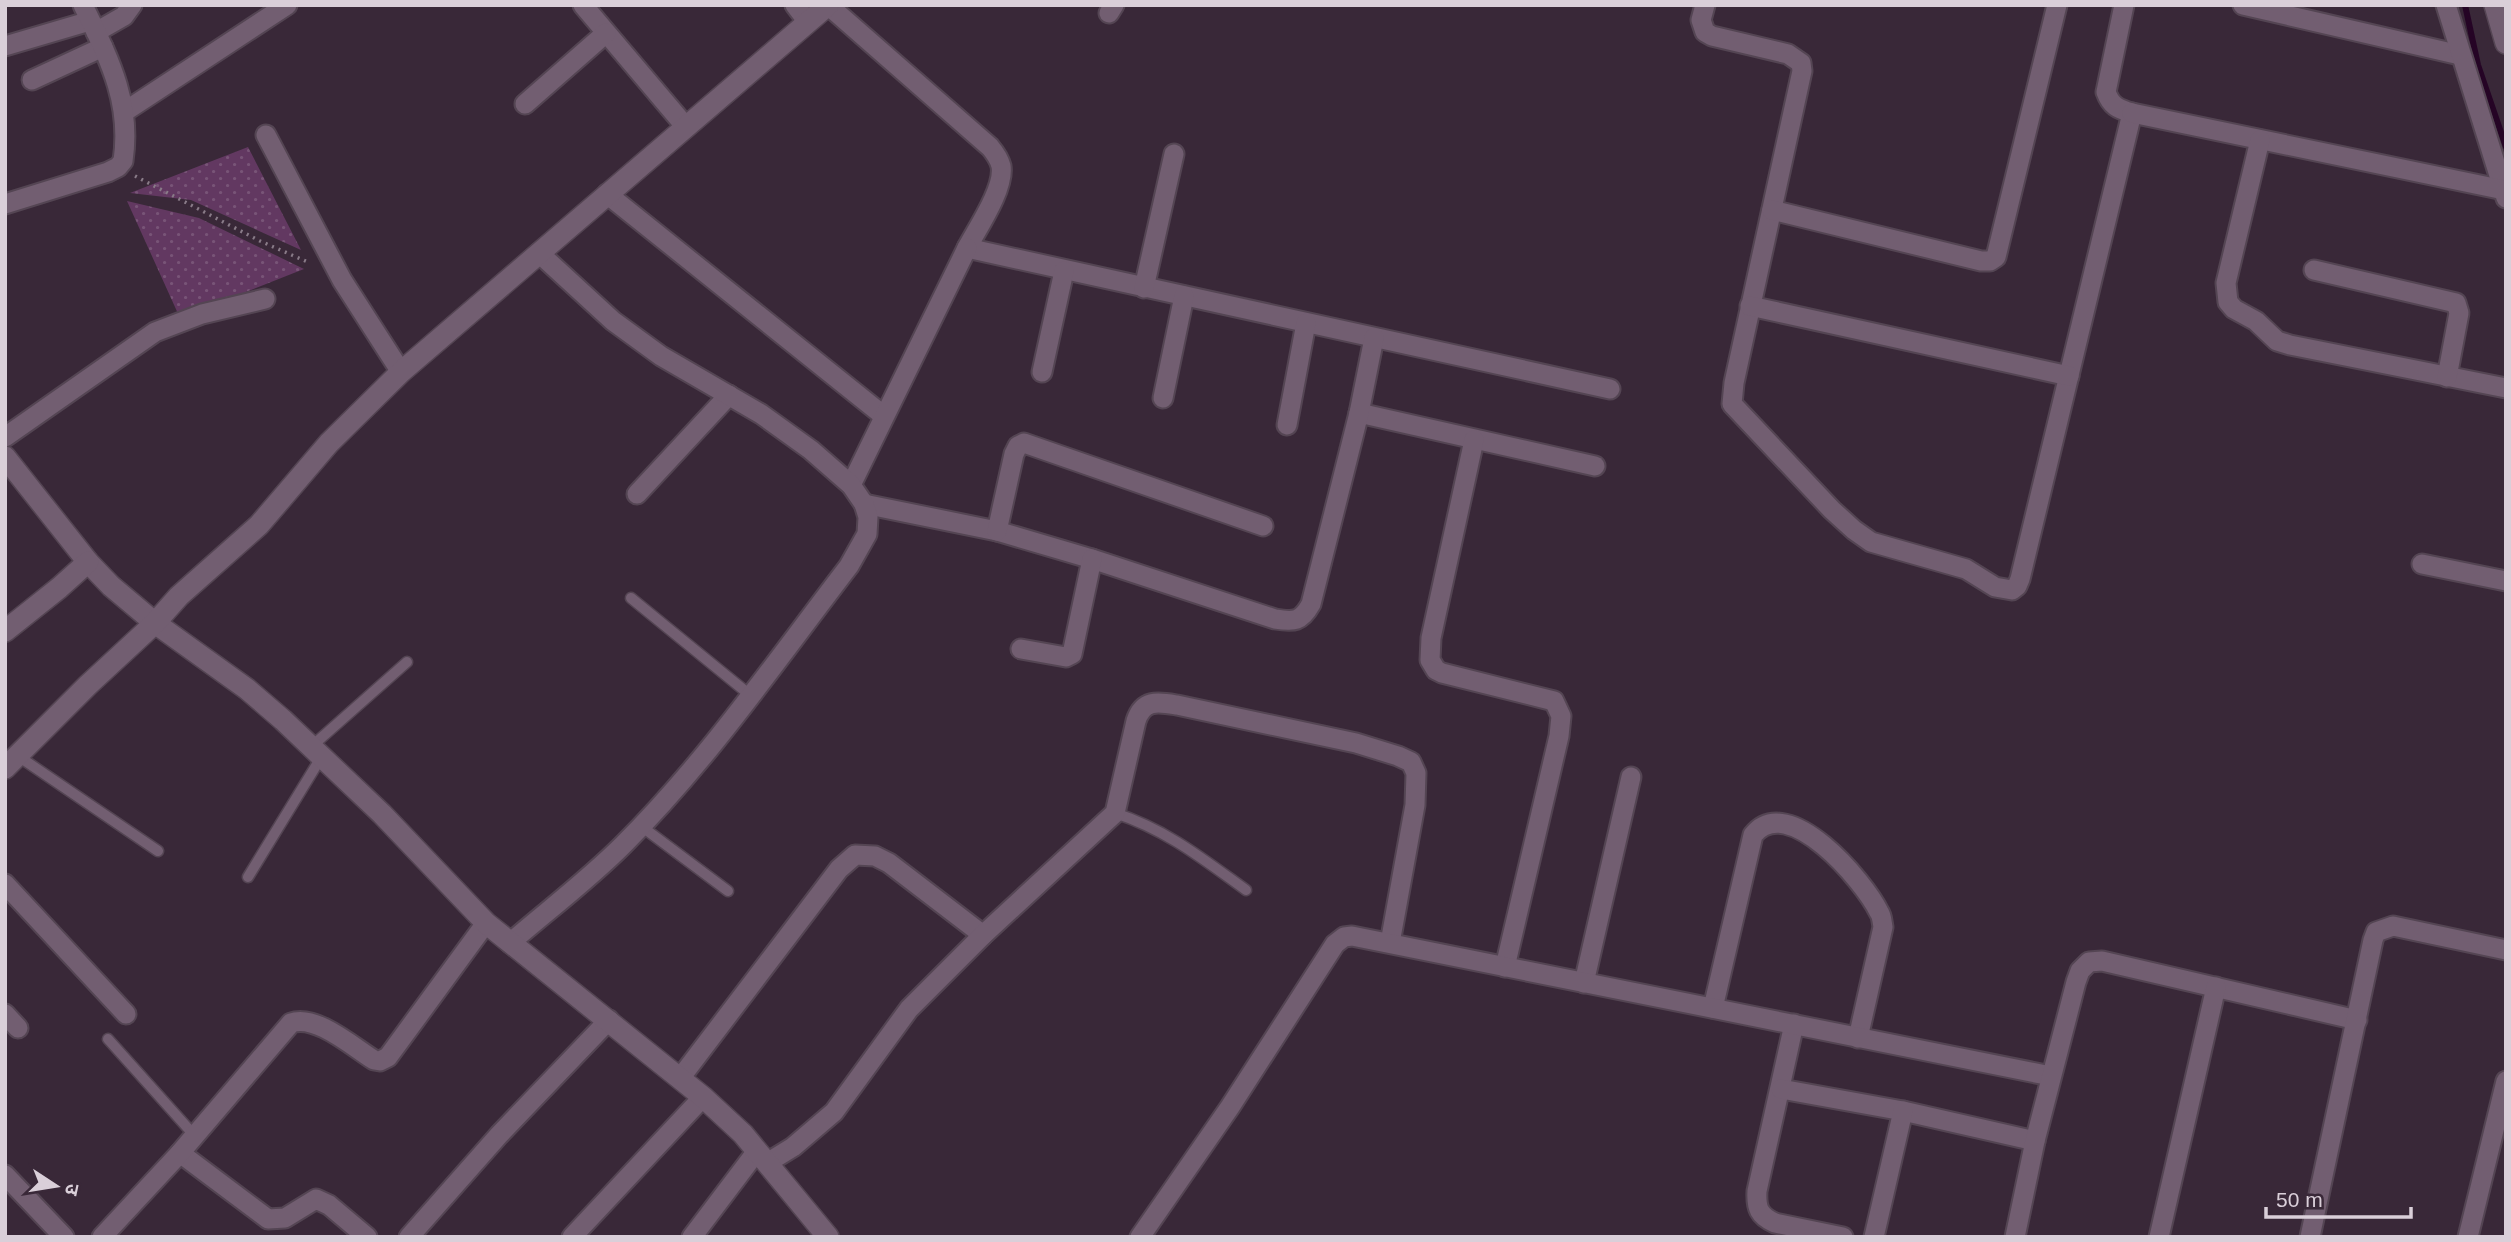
<svg xmlns="http://www.w3.org/2000/svg" width="2511" height="1242" font-family="Arial,'Noto Sans Devanagari',sans-serif">
	<style>
		.green { fill: url(#green-dots) }
		.lines { fill: none; stroke-linecap: round; stroke-linejoin: round }
		.stream { stroke: #250425; stroke-width: 6 }
		.service-casing { stroke: #544553; stroke-width: 13 }
		.minor-casing { stroke: #544553; stroke-width: 23 }
		.tertiary-casing { stroke: #544553; stroke-width: 24 }
		.path { stroke: #897b88; stroke-width: 3.5; stroke-dasharray: 2 5; stroke-linecap: butt }
		.service { stroke: #725e71; stroke-width: 10 }
		.minor { stroke: #725e71; stroke-width: 19 }
		.tertiary { stroke: #725e71; stroke-width: 21 }
	</style>
	<defs>
		<pattern id="green-dots" width="8" height="8" patternUnits="userSpaceOnUse" patternTransform="scale(1.75)"><rect width="8" height="8" fill="#623861"/><path d="M2 2h.1M6 6h.1" fill="none" stroke="#785477" stroke-width="1.8" stroke-linecap="round"/></pattern>
	</defs>
	<rect width="100%" height="100%" fill="#392838"/>
	<g class="green">
		<path d="M248 147 301 250 191 200 130 193Z"/>
		<path d="M127 201 199 218 304 269 180 318Z"/>
	</g>
	<g class="lines">
		<path class="stream" d="M2465 5 2478 65 2506 147"/>
		<defs>
			<g id="service">
				<path d="M631 598 750 695"/>
				<path d="M312 746 407 662"/>
				<path d="M18 756 158 851"/>
				<path d="M1115 813C1167 830 1203 859 1246 890"/>
				<path d="M641 826 728 891"/>
				<path d="M248 877 322 756"/>
				<path d="M108 1039 194 1135"/>
			</g>
			<g id="minor">
				<path d="M583 5 686 127"/>
				<path d="M795 5 808 22"/>
				<path d="M828 5 990 147C995 153 999 158 1001 166 1005 188 977 229 967 248L1610 389"/>
				<path d="M1705 5 1701 20 1705 32 1712 36 1788 54 1801 63 1802 71 1734 383 1732 404 1832 510 1854 530 1871 542 1966 569 1995 587 2012 590 2017 586 2020 579 2132 113C2118 109 2111 106 2106 92L2124 5"/>
				<path d="M2243 5 2460 55"/>
				<path d="M2446 5 2506 198"/>
				<path d="M1109 13 1114 5"/>
				<path d="M96 32 124 16 132 5"/>
				<path d="M5 46 90 21"/>
				<path d="M32 80 103 47"/>
				<path d="M525 104 606 33"/>
				<path d="M124 112 287 5"/>
				<path d="M2132 113 2504 190"/>
				<path d="M266 135 342 280 401 372"/>
				<path d="M2260 140 2226 283 2228 302 2234 309 2256 321 2277 341 2290 345 2506 388"/>
				<path d="M607 194 884 416"/>
				<path d="M5 204 108 172 118 167 123 161C132 101 108 57 83 5"/>
				<path d="M1772 210 1981 261H1990L1996 257 2057 5"/>
				<path d="M2314 270 2456 303 2459 313 2447 377"/>
				<path d="M1144 288 1174 154"/>
				<path d="M1750 306 2069 376"/>
				<path d="M1042 372 1064 271"/>
				<path d="M1163 398 1184 296"/>
				<path d="M1359 413 1595 466"/>
				<path d="M1287 425 1306 323"/>
				<path d="M5 437 155 332 202 314 265 299"/>
				<path d="M1474 440 1431 638 1430 660 1436 670 1442 673 1554 701 1561 716 1559 736 1505 967"/>
				<path d="M851 485 967 248"/>
				<path d="M637 494 729 395"/>
				<path d="M864 504 997 531 1092 559 1275 619C1294 622 1301 622 1311 604L1359 413 1374 338"/>
				<path d="M997 531 1014 454 1018 446 1024 443 1263 526"/>
				<path d="M2422 564 2506 581"/>
				<path d="M1021 649 1066 657 1072 654 1092 559"/>
				<path d="M5 884 126 1014"/>
				<path d="M510 943C547 911 588 880 623 845 708 760 776 661 849 566L867 534 868 517 864 504 851 485 811 450 761 414 661 356 613 321 539 253"/>
				<path d="M1584 983 1631 777"/>
				<path d="M1713 1008 1753 835C1788 791 1864 881 1879 912 1882 916 1882 922 1883 927L1858 1038"/>
				<path d="M5 1014 18 1028"/>
				<path d="M1794 1024 1757 1191C1756 1208 1759 1216 1775 1223L1843 1237"/>
				<path d="M681 1077 839 869 855 855 875 856 889 863 983 935"/>
				<path d="M1781 1089 1903 1111 2035 1141"/>
				<path d="M180 1153 268 1219 285 1218 316 1199 329 1205 367 1237"/>
				<path d="M767 1163 793 1147 834 1112 909 1009 983 935 1115 813 1136 721C1143 699 1158 702 1177 705L1356 743 1398 756 1411 762 1416 773 1415 805 1390 943"/>
				<path d="M5 1175 64 1237"/>
				<path d="M102 1237 180 1153 291 1023C316 1014 353 1047 374 1060L380 1061 388 1057 486 923"/>
				<path d="M409 1237 499 1135 609 1020"/>
				<path d="M572 1237 703 1097"/>
				<path d="M692 1237 757 1151"/>
				<path d="M1140 1237 1230 1107 1335 944 1344 937 1352 936 2051 1076"/>
				<path d="M1874 1237 1903 1111"/>
				<path d="M2015 1237 2035 1141 2076 982 2080 971 2089 962 2102 961 2357 1020"/>
				<path d="M2159 1237 2216 987"/>
				<path d="M2310 1237 2373 940 2376 932 2393 926 2506 950"/>
				<path d="M2468 1237 2506 1081"/>
			</g>
			<g id="tertiary">
				<path d="M2495 5 2506 43"/>
				<path d="M5 457 88 562 111 586 155 623 247 689 283 720 382 814 486 923 703 1097 743 1134 828 1237"/>
				<path d="M5 631 59 588 88 562"/>
				<path d="M5 768 88 685 155 623 179 596 259 525 329 443 401 372 828 5"/>
			</g>
		</defs>
		<use href="#service" class="service-casing"/>
		<use href="#minor" class="minor-casing"/>
		<use href="#tertiary" class="tertiary-casing"/>
		<path class="path" d="M135 176 260 241 310 263"/>
		<use href="#service" class="service"/>
		<use href="#minor" class="minor"/>
		<use href="#tertiary" class="tertiary"/>
	</g>
	<rect width="2511" height="1242" fill="none" stroke="#dacfd9" stroke-width="14"/>
	<g transform="translate(56 1186) rotate(102)" stroke="#392838" stroke-width="5" paint-order="stroke">
	<path d="M0-5L12 26L0 18L-12 26Z" fill="#dacfd9"/>
	<text y="-10" font-size="19" font-weight="bold" text-anchor="middle" fill="#dacfd9">उ</text>
	</g>
	<path d="M2266 1207v10h145v-10" fill="none" stroke="#dacfd9" stroke-width="3.5"/>
	<text x="2276" y="1207" font-size="21" fill="#dacfd9" stroke="#392838" stroke-width="5" paint-order="stroke">50 m</text>
</svg>
